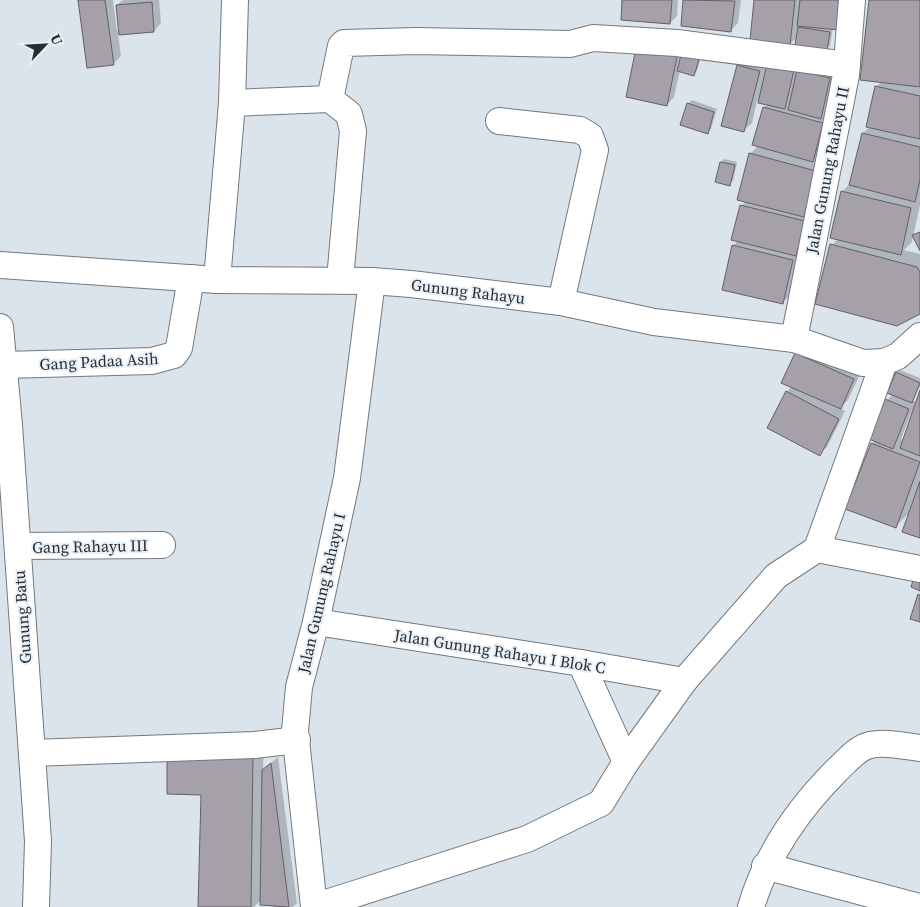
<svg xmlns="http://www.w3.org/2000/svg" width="920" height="907" font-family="'Source Serif 4',serif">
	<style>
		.shadow { fill: #0003; fill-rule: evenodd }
		.building { fill: #a6a0a9; stroke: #645f67 }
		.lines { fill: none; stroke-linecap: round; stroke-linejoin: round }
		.minor-casing { stroke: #727980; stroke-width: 28 }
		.minor { stroke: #fff; stroke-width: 26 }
		.labels { text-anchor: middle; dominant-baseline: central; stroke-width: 4; stroke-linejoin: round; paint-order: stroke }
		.street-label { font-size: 16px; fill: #2a2d30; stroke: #e8f0f8 }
	</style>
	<rect width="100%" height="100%" fill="#dbe3eb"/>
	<g class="shadow">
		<path d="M79 0H113L117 31H120L117 5 123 0H159L161 23 154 31 118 34 121 56 113 64Z"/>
		<path d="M623 0H678L677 16 670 23Z"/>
		<path d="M684 0H741L738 23 731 30 682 25Z"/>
		<path d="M756 0H849L833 28 830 46 826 49 798 36 790 44Z"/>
		<path d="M870 0H920V85L917 87 920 88V205L912 242 904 250 920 254V312L832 245 838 239 842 192 851 182 863 133 870 127 876 87 882 81Z"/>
		<path d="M638 44 702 52 697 71 693 74 680 70 674 97 667 105Z"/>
		<path d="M745 58 837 71 828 110 824 114 830 116 820 153 816 157 826 160 790 295 782 303 733 246 739 240 741 206 746 201 750 154 758 146 764 108 767 104 757 101 752 123 744 130 723 125 738 65Z"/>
		<path d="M692 100 717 109 711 129 707 132 688 104Z"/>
		<path d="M724 159 737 162 733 181 729 184 721 162Z"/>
		<path d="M796 354 861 372 848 400 840 408 845 411 827 447 819 454 787 392 792 386Z"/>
		<path d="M900 370 920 378V386L913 400 917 402 920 394V537L910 512 896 526 872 444 875 440 887 400 893 394 897 373ZM911 413 913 414 904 440 901 439Z"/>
		<path d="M264 744 263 770 278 757 297 903 293 907H275L261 904V900L254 907H200L202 794Z"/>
	</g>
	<g class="building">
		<path d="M78 0H105L114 65 87 68Z"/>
		<path d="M622 0H672L670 24 621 20Z"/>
		<path d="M683 0 735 1 731 32 681 26Z"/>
		<path d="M754 0H795L790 45 750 40Z"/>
		<path d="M800 0H843L839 30 797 26Z"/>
		<path d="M869 0H920V87L860 80Z"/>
		<path d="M152 2 154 32 119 35 116 5Z"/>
		<path d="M798 27 830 32 827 50 795 45Z"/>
		<path d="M637 43 678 52 667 106 626 97Z"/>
		<path d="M682 51 700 56 694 76 677 71Z"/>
		<path d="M767 64 794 70 785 109 758 103Z"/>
		<path d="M737 65 760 71 744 132 721 126Z"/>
		<path d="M797 70 830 78 821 119 788 110Z"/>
		<path d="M875 86 920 96V139L866 127Z"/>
		<path d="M687 103 714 112 708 134 680 125Z"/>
		<path d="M763 107 823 123 813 162 752 145Z"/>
		<path d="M862 133 920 147V180L915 202 849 185Z"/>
		<path d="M749 153 816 171 804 217 737 200Z"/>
		<path d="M720 162 735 165 730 186 715 182Z"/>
		<path d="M841 191 911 208 901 255 830 238Z"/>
		<path d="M740 205 805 221 796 256 731 240Z"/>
		<path d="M920 232V251L912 235Z"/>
		<path d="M830 244 917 267 920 272V314L897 326 815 304Z"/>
		<path d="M732 245 793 260 783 304 722 290Z"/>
		<path d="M795 353 854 379 841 409 781 383Z"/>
		<path d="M896 372 920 383 912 403 887 393Z"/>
		<path d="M920 390V456L900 448Z"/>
		<path d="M786 391 839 419 820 456 767 428Z"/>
		<path d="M885 399 909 409 893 449 869 439Z"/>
		<path d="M871 443 920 462 896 528 845 509Z"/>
		<path d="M920 481V538L902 532Z"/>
		<path d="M915 573 920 575V591L911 587Z"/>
		<path d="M918 594 920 595V622L910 619Z"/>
		<path d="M167 753 253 755 251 907H198L201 795 167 794Z"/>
		<path d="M271 763 289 907 260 905 262 770Z"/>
	</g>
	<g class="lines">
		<defs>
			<g id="minor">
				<path d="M330 99 341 46 344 43 416 41 570 44 593 38 677 43 847 65"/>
				<path d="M232 103 330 99 349 114 353 131 340 280"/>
				<path d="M499 121 580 130 590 136 595 150 561 302"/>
				<path d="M0 265 217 280 372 281 411 284 561 302 654 322 794 339 863 363 884 362 898 356 920 336"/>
				<path d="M217 280 232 103 235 0"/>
				<path d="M0 327 9 425 38 841 36 907"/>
				<path d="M794 339 846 75 852 0"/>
				<path d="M4 365 152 361 174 355 179 348 191 278"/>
				<path d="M18 546 162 545"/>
				<path d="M817 549 920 569"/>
				<path d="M316 622 581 663 684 681"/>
				<path d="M581 663 626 762"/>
				<path d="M32 753 254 745 297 740"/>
				<path d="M765 866 919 907"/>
				<path d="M314 907 527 839 601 803 626 762 684 681 776 576 817 549 884 362"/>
				<path d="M314 907 295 731 299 687 316 622 347 478 372 281"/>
				<path d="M751 907C767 853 798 809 837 770 846 762 855 750 867 746 883 741 903 746 920 748"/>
			</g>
		</defs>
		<use href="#minor" class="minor-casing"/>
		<use href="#minor" class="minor"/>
	</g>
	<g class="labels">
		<g class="street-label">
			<text transform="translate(827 170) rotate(-79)">Jalan Gunung Rahayu II</text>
			<text transform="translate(468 291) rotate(7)">Gunung Rahayu</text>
			<text transform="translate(99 361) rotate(-3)">Gang Padaa Asih</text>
			<text transform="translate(90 546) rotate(-1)">Gang Rahayu III</text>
			<text transform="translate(321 593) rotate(-77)">Jalan Gunung Rahayu I</text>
			<text transform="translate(22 617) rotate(-94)">Gunung Batu</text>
			<text transform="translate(500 651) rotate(9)">Jalan Gunung Rahayu I Blok C</text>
		</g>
	</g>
	<g transform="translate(45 45) rotate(65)" stroke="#e8f0f8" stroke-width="4" paint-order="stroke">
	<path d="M0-4L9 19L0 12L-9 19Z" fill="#2a2d30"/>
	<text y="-8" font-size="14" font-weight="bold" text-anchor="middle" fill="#2a2d30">U</text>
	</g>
</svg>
